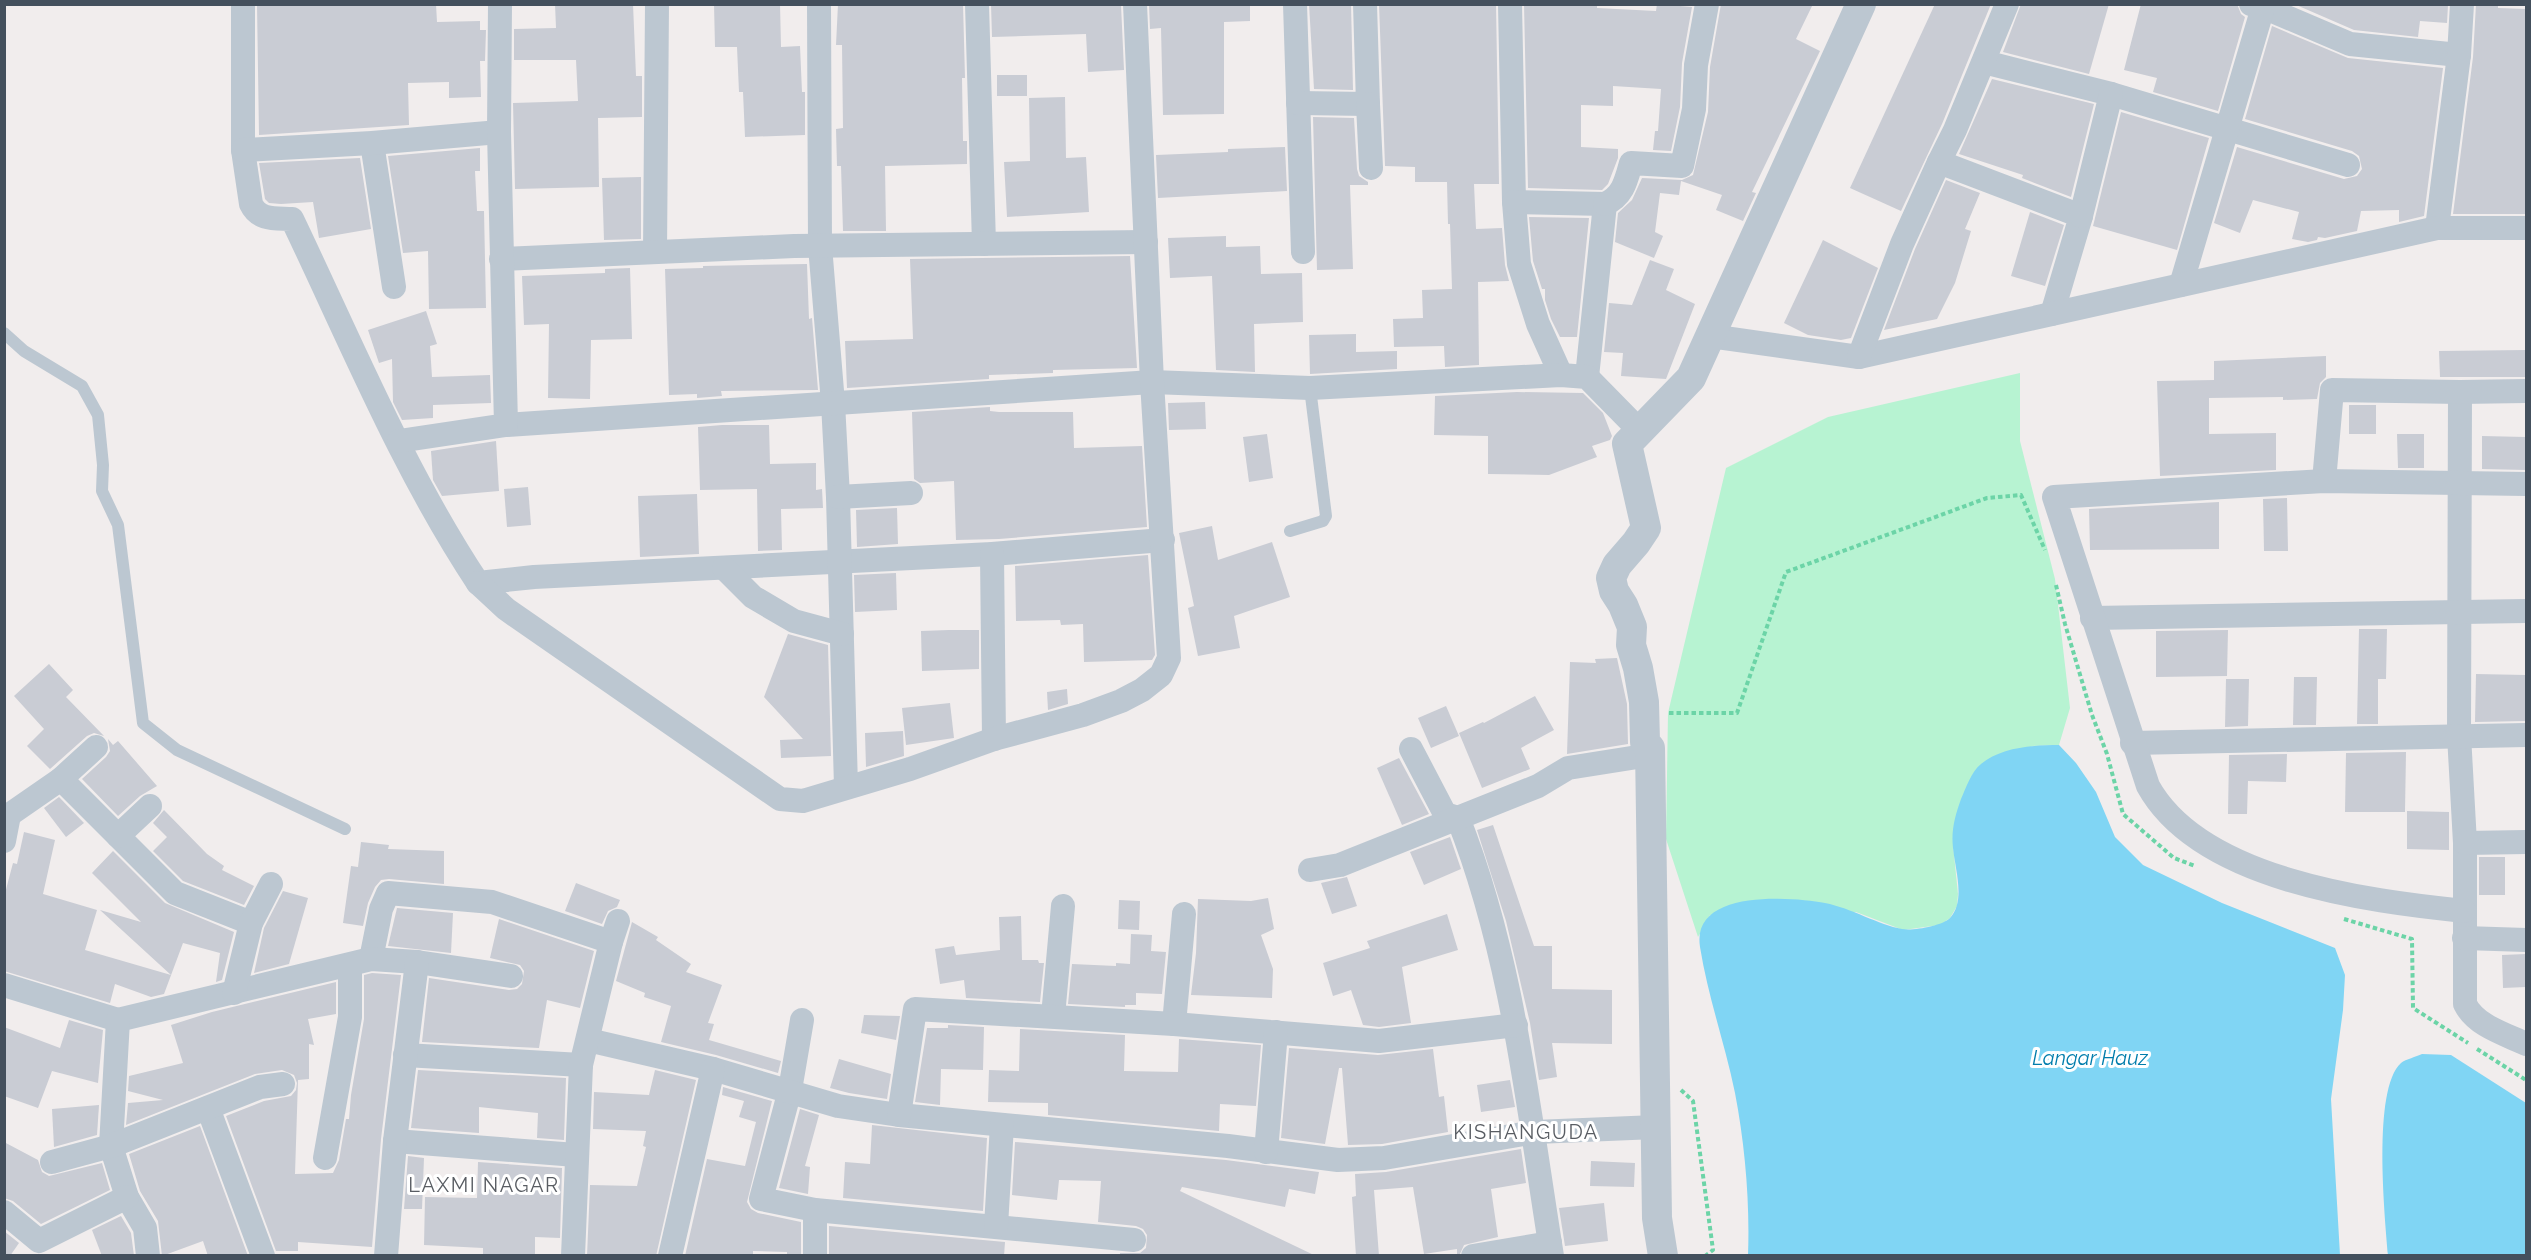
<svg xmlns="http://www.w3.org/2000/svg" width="2531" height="1260" font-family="Raleway,sans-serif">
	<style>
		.green { fill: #b7f3d2 }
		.water { fill: #80d5f4 }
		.building { fill: #c9ccd4 }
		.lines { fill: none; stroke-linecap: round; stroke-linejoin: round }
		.path { stroke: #6cd4a7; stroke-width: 4; stroke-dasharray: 4.5 3; stroke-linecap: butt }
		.service { stroke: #bcc7d1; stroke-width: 12 }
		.minor { stroke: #bcc7d1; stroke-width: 24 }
		.tertiary { stroke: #bcc7d1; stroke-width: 30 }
		.labels { text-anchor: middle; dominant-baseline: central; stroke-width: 6; stroke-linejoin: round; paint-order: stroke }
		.water-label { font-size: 20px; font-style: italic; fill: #017dac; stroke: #fff }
		.neighbourhood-label { font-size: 20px; letter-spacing: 1.5px; fill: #595d63; stroke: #fff }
	</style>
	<rect width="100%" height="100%" fill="#f1eded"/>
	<path class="green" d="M2020 373V441L2055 579 2070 708 2059 745 2032 746 1953 845 1958 894 1957 906 1950 918 1940 925 1903 930 1856 912 1710 915 1698 937 1666 839 1668 713 1726 468 1828 417Z"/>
	<g class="water">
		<path d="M2059 745 2076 763 2096 792 2115 837 2143 865 2222 903 2335 948 2345 975 2343 1010 2331 1099 2340 1255H1748C1750 1202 1745 1145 1735 1093 1725 1044 1708 997 1700 947 1691 889 1790 897 1825 903 1851 908 1879 925 1902 929 1913 931 1942 926 1950 918 1966 901 1955 869 1953 848 1951 830 1955 816 1961 799 1966 788 1971 772 1981 764 2001 747 2034 745 2059 745Z"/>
		<path d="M2422 1054 2451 1055 2526 1103V1255H2388C2385 1217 2372 1089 2401 1063 2406 1059 2416 1057 2422 1054Z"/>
	</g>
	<g class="building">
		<path d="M257 4H436L437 22 480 21V30H486L485 61H480L481 97 449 98V82L408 83 409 125 259 135Z"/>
		<path d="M555 4H633L636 76H642V117L598 118 599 187 515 189 513 103 578 101 576 60H514V29L556 28Z"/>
		<path d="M714 4H780L781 47 800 46 802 92H805V135L745 137 743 92H739L737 47H715Z"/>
		<path d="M838 4H963L965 78H962L963 141H967V164L885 166 886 231H843L841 166H837L836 129 843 128 842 45H836Z"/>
		<path d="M991 4 1121 5 1124 70 1088 72 1086 34 992 37Z"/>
		<path d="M1149 4H1250V21L1224 22V114L1163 115 1161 28 1150 29Z"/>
		<path d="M1309 4H1351L1353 90 1314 89Z"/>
		<path d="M1379 4H1496L1499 184H1474L1476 229 1502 228 1505 265 1509 281 1478 282 1479 365 1445 367 1444 346 1394 347 1393 319 1423 318 1422 290 1452 289 1450 224H1448L1447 182H1415V167L1385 166Z"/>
		<path d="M1524 4H1597V8L1656 11 1657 4 1692 7 1682 63 1680 107 1671 151 1653 150 1655 131H1658L1661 89 1613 86V106L1581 105V147L1618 149V158L1608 184 1602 190 1528 188Z"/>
		<path d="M1721 4H1813L1796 39 1820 51 1752 192 1756 193 1743 221 1716 210 1722 195 1681 181 1679 195 1660 193 1655 232 1663 236 1654 258 1615 242 1618 213 1632 200 1642 178 1682 180 1693 175 1708 112 1710 67Z"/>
		<path d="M1935 4H1991L1942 124 1901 211 1850 188Z"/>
		<path d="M2021 4H2109L2089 74 2003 52Z"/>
		<path d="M2141 4H2237L2241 14 2245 17 2218 111 2153 92 2157 78 2124 70Z"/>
		<path d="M2294 4 2448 5 2447 23 2420 21 2418 37 2354 30Z"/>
		<path d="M2476 4H2498V8L2526 9 2525 214H2453L2473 57Z"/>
		<path d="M2272 26 2348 58 2443 68 2424 216 2399 222V210L2361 211 2357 231 2325 238 2318 237 2317 240 2308 242 2292 239 2299 212 2253 200 2240 233 2214 223 2237 147 2344 179 2357 176 2362 169 2359 156 2352 151 2245 119Z"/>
		<rect x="997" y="75" width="30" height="21"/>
		<path d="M1992 79 2094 104 2071 197 2022 178 2023 175 1959 154Z"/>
		<path d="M1065 97 1066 158 1086 157 1089 212 1007 217 1004 162 1030 161 1029 98Z"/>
		<path d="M2121 112 2209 138 2177 250 2093 226Z"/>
		<path d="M1313 117 1354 118 1357 169 1359 176 1368 182V185H1350L1353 269 1317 270Z"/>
		<path d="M1285 147 1287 191 1158 198 1156 155 1228 152V149Z"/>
		<path d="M480 148V171H475L477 211H484L486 308 429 309 428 251 403 253 388 156Z"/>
		<path d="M360 158 371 229 319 238 313 202 281 204 269 203 265 199 259 163Z"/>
		<path d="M641 177V239L604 240 602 178Z"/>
		<path d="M1946 180 1980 193 1965 229 1971 231 1955 283 1937 319 1884 330 1915 249Z"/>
		<path d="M2030 212 2064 225 2045 286 2011 276Z"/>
		<path d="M1529 217 1589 218 1577 337H1560L1551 319 1545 300V289H1542L1533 261Z"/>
		<path d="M1226 236V247L1260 246 1261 274 1302 273 1303 322 1254 324 1255 372 1216 370 1212 276 1170 278 1168 238Z"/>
		<path d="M1823 240 1878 268 1851 338 1841 340 1808 335 1784 323Z"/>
		<path d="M1130 256 1137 368 1053 370V373L989 375V379L847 388 845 341 913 339 910 259Z"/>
		<path d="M1650 260 1674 269 1666 290 1695 304 1666 379 1621 376 1623 353 1604 352 1609 303 1632 305Z"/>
		<path d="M807 264 809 319 812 318 818 390 721 391 722 396 697 398V394L669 395 665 269 703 268V266Z"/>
		<path d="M630 268 632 339 591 340 590 399 548 398 549 324 524 325 522 276 605 273V269Z"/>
		<path d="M426 311 437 344 430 346 432 377 490 375 491 403 433 405V418L402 420 393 402 392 359 379 363 368 330Z"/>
		<path d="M1356 334V352L1397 351V369L1310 374 1309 335Z"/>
		<path d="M2526 350V377H2440L2439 351Z"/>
		<path d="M2326 356V377L2320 383 2317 399 2283 400V397L2209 398V434L2276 433V470L2160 476 2157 381 2214 380V361Z"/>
		<path d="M1517 392 1583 393 1603 413 1612 436 1610 440 1592 446 1597 457 1549 475 1488 474V436L1434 435 1435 396Z"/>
		<path d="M1205 402 1206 429 1169 430 1168 403Z"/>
		<rect x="2349" y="405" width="27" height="29"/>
		<path d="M990 407V411L999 412H1073L1074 448 1142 446 1147 527 999 539 956 540 954 481 920 483 914 479 912 412Z"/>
		<path d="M722 425H769L770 464 816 463V490L822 489 823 508 781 509 782 550 758 551 757 489 700 490 698 427Z"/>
		<path d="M1267 434 1273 478 1249 482 1243 437Z"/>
		<path d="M2397 434H2424V468H2398Z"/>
		<path d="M2482 436 2526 437V470L2482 469Z"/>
		<path d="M496 441 499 491 442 496 433 480 431 451Z"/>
		<path d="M528 487 531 525 507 527 504 489Z"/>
		<path d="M697 494 699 554 640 557 638 496Z"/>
		<path d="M2287 498 2288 551H2264L2263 499Z"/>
		<path d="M2219 502V549L2090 550 2089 509Z"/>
		<path d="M897 508 898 544 857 547 856 510Z"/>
		<path d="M1212 526 1218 560 1272 542 1290 597 1234 616 1240 648 1198 656 1188 608 1194 606 1179 533Z"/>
		<path d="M1148 555 1155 655 1152 660 1084 662 1083 624 1061 625 1060 620 1016 621 1015 566Z"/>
		<path d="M896 573 897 610 855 612 854 575Z"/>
		<path d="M2359 629H2387L2386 679H2378V724H2357Z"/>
		<path d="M949 630H979V669L922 671 921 631Z"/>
		<path d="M2228 630 2227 676 2156 677V631Z"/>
		<path d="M788 634 828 645 831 756 781 758 780 740 803 739 764 697Z"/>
		<path d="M1617 658 1627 704 1628 744 1567 754 1570 662 1596 663 1595 659Z"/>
		<path d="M49 664 73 690 66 697 104 736 94 733 87 736 50 769 27 746 44 729 14 696Z"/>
		<path d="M2476 674 2526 675V721L2475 722Z"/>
		<path d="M2294 677H2317L2316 725H2293Z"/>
		<path d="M2226 679H2249L2248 726 2225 727Z"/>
		<path d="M1067 689 1068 704 1048 710 1047 692Z"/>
		<path d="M1535 696 1554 730 1521 748 1530 769 1482 788 1459 733 1483 722 1484 723Z"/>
		<path d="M950 703 954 738 906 745 902 708Z"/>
		<path d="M1446 706 1459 736 1431 748 1418 718Z"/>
		<path d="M903 731 904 756 866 767 865 733Z"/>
		<path d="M108 739 113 745 118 741 157 786 140 796 118 816 82 779 106 757 110 751Z"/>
		<path d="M2406 752 2405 812H2345L2346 753Z"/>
		<path d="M2287 754 2286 782 2248 781 2247 814H2228L2229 755Z"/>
		<path d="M1399 758 1429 814 1402 825 1377 768Z"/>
		<path d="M59 797 84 823 66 837 44 808Z"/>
		<path d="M164 810 207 854 224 866 222 870 254 886 244 905 183 881 153 851 167 837 153 823Z"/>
		<path d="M2407 811 2449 812V850L2407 849Z"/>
		<path d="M1493 825 1534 946H1552V989L1612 990V1044L1552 1043 1557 1077 1539 1080 1530 1023 1506 921 1477 830Z"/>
		<path d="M24 832 55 840 43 894 97 910 85 950 171 975 100 910 141 922 92 873 113 851 165 903 234 932 222 980 216 982 220 953 183 943 164 994 151 997 115 984 110 1003 4 971V897L13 863 17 864Z"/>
		<path d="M1450 837 1461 869 1424 885 1410 852Z"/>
		<path d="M361 842 389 845 388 849 444 851V884L389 879 381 880 375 887 368 903 363 926 343 923 351 866 358 867Z"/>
		<rect x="2479" y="857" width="26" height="38"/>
		<path d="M1347 877 1357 906 1332 914 1321 883Z"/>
		<path d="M576 883 620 900 617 907 608 911 602 924 565 911Z"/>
		<path d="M283 891 308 898 289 964 254 973 264 928Z"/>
		<path d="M1268 898 1274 929 1261 935 1273 969 1272 998 1191 995 1196 953 1198 899 1251 901Z"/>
		<path d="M1119 900 1140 901 1139 930 1118 929Z"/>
		<path d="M397 908 453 913 451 953 388 946Z"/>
		<path d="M1447 914 1458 950 1402 967 1411 1023 1379 1027 1363 1025 1351 990 1333 996 1323 963 1370 948 1367 941Z"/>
		<path d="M1021 916 1022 960H1038L1039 963H1044L1040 1002 966 998 964 980 940 984 935 949 954 946 956 955 1000 950 999 917Z"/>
		<path d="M499 919 594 951 580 1008 547 1000 539 1048 422 1042 429 978 509 990 517 989 522 984 524 971 520 965 490 958Z"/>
		<path d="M632 922 658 937 656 940 691 964 686 972 722 985 708 1023 714 1024 709 1040 781 1061 778 1073 716 1055 661 1042 671 1006 644 997 645 993 616 981Z"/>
		<path d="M1131 934 1152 935 1151 951 1166 952 1162 994 1136 993V1005H1125V1007L1068 1004 1072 964 1116 966V963L1130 964Z"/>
		<path d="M2526 954V987L2503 988 2502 955Z"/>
		<path d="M372 973 401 975 381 1139 372 1247 298 1242V1251H276L226 1116 264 1101 291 1096 296 1090 297 1083 294 1075 282 1070 255 1074 126 1125 128 1103 163 1100 128 1091 129 1076 183 1063 171 1025 212 1012 336 982V1014L308 1019 314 1045 309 1044V1079L298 1080 295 1174 333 1173 339 1160 346 1119H349L351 1095 364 1019V975Z"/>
		<path d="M864 1015 900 1016 896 1040 861 1033Z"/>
		<path d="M69 1020 103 1030 98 1083 52 1071 38 1108 4 1096V1027L60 1048Z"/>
		<path d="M948 1025 984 1027 983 1070 941 1069 940 1105 915 1102 927 1028H948Z"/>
		<path d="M1020 1029 1125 1035 1124 1071 1178 1072 1179 1039 1261 1045 1256 1106 1220 1104 1219 1131 1048 1115V1103L988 1102 989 1070 1019 1071Z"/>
		<path d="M1289 1048 1378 1055 1433 1049 1439 1097 1444 1096 1448 1132 1382 1144 1348 1145 1342 1068H1339L1325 1144 1281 1138Z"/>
		<path d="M839 1059 891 1074 887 1099 849 1093 830 1088Z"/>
		<path d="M418 1070 566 1078 564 1140 537 1138 538 1113 479 1107V1133L411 1128Z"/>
		<path d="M655 1070 696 1080 656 1256H587L590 1185 637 1186 646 1147 643 1146 646 1131 593 1129 594 1092 649 1095Z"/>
		<path d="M1510 1080 1515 1107 1481 1112 1477 1085Z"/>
		<path d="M723 1087 772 1101 747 1202 751 1209 758 1213 801 1222V1256H787V1252L753 1251V1256H685L707 1159 745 1166 756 1122 739 1117 744 1101 722 1095Z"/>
		<path d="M99 1105 97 1135 54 1147 52 1109Z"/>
		<path d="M800 1109 819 1115 805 1166 810 1167 808 1194 779 1188Z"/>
		<path d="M872 1125 987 1138 983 1211 843 1198 845 1162 870 1164Z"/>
		<path d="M200 1126 248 1256H208L203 1241 162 1256 158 1221 140 1191 129 1154Z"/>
		<path d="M4 1142 38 1160 42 1172 49 1176 102 1163 110 1190 41 1224 13 1201 4 1198Z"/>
		<path d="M1015 1142 1226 1160 1319 1172 1315 1194 1289 1189 1285 1207 1182 1187 1180 1191 1316 1256H1120V1253H1140L1146 1248 1147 1235 1143 1229 1136 1226 1098 1222 1101 1181 1059 1180 1057 1200 1012 1195Z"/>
		<path d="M1521 1149 1526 1183 1491 1189 1498 1237 1464 1245 1459 1256H1457V1249L1424 1254 1413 1187 1374 1190 1379 1256H1356L1352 1197 1356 1196 1355 1174 1386 1172Z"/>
		<path d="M408 1156 424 1158 422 1209H404Z"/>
		<path d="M1591 1161 1635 1163 1634 1187 1590 1186Z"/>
		<path d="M478 1162 562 1168 560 1238 535 1237V1256H483V1248L424 1245 425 1197 477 1198Z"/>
		<path d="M1604 1203 1608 1241 1565 1246 1559 1208Z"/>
		<path d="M121 1216 131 1233 134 1256H102L92 1230Z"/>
		<path d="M829 1226 1005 1242 1004 1256H829Z"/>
		<path d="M4 1231 19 1243 10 1256H4Z"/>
	</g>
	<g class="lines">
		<g class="path">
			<path d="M2056 585 2065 624 2092 715 2107 754 2123 814 2174 858 2195 866"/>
			<path d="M1669 713H1737L1786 572 1987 498 2021 495 2045 550"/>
			<path d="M2344 919 2412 939 2413 1008 2468 1043"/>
			<path d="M2477 1049 2526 1080"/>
			<path d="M1681 1090 1693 1101 1713 1250 1705 1256"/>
		</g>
		<g class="service">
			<path d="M4 333 24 351 82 386 98 415 103 465 102 491 118 525 143 723 177 750 345 829"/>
			<path d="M1290 531 1323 521 1326 516 1310 388"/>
		</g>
		<g class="minor">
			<path d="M243 4V150L251 204C259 221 276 218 292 219 350 340 403 470 478 583L534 577 992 554 1163 540"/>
			<path d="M819 4 820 246 833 403 838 497 846 787"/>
			<path d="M977 4 984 244"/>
			<path d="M1295 4 1303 252"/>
			<path d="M1510 4 1514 202 1519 264 1538 324 1561 375"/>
			<path d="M2251 4 2263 7 2350 44 2459 55"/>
			<path d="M1984 62 2111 94 2348 165"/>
			<path d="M1298 103 1368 104 1365 4"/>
			<path d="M1368 104 1371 168"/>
			<path d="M372 143 394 287"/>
			<path d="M243 150 372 143 499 132"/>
			<path d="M1939 162 2081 216 2052 314"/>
			<path d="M1514 202 1605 204 1587 377"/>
			<path d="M1605 204C1623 196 1626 181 1631 163L1682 166 1694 109 1696 65 1707 4"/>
			<path d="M2081 216 2111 94"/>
			<path d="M2437 228 2459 55 2462 4"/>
			<path d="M655 252 657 4"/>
			<path d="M501 259 794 246 1146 242"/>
			<path d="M2181 285 2264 4"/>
			<path d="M1710 336 1859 357 2437 228H2526"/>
			<path d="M1859 357 1902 244 1939 162 1955 130 2007 4"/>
			<path d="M2460 392 2459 735 2465 843V1004C2476 1026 2505 1034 2526 1044"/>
			<path d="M506 425 1152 382 1310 388 1561 375 1587 377 1640 431"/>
			<path d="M399 441 506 425 499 132 500 4"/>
			<path d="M2324 481 2332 390 2460 392 2526 391"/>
			<path d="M838 497 911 493"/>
			<path d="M992 554 994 739"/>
			<path d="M724 568 753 597 794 621 842 634"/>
			<path d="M478 583 506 609 780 799 803 801 910 769 994 739 1083 715 1121 701 1142 690 1161 675 1169 658 1152 382 1135 4"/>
			<path d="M2092 618 2526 611"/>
			<path d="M2132 743 2526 735"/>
			<path d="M1411 749 1445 814 1458 818"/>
			<path d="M61 779 175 893 251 923"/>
			<path d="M4 815H9L61 779 96 747"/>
			<path d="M1458 818C1513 958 1528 1108 1552 1256"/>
			<path d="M118 836 150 806"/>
			<path d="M4 841 9 815"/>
			<path d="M2465 843 2526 842"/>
			<path d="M1310 870 1340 865 1538 786 1568 768 1650 755"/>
			<path d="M2464 911C2367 901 2200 880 2148 786L2054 497 2324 481 2526 484"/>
			<path d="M2464 938 2526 940"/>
			<path d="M371 959 381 909 388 893 492 902 611 942"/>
			<path d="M4 985 118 1020 371 959 417 962 511 976"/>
			<path d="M234 993 251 923 271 884"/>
			<path d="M1053 1016 1063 906"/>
			<path d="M118 1020 111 1146 127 1197 145 1228 148 1256"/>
			<path d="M802 1020 790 1090 761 1199 815 1210 1134 1240"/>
			<path d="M1174 1024 1184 914"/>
			<path d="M588 1040 713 1069 838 1106 899 1115 1228 1146 1338 1160 1384 1158 1535 1132 1656 1127"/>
			<path d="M405 1055 581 1065"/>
			<path d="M208 1108 263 1256"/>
			<path d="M899 1115 915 1009 1174 1024 1379 1041 1516 1025"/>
			<path d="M395 1141 576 1155"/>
			<path d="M1266 1152 1276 1032"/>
			<path d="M325 1158 350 1017V965"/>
			<path d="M52 1162 111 1146 260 1087 283 1084"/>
			<path d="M4 1212 39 1241 127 1197"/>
			<path d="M996 1226 1002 1125"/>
			<path d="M386 1256 395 1141 417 962"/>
			<path d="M573 1256 581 1065 611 942 618 921"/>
			<path d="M670 1256 713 1069"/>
			<path d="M815 1256V1210"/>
			<path d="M1473 1256 1550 1243"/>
		</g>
		<path class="tertiary" d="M1663 1256 1657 1218 1650 748 1645 742 1644 702 1638 668 1631 645 1632 627 1623 605 1614 591 1611 578 1617 565 1636 543 1646 528 1627 444 1691 378 1861 4"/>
	</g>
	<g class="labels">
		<g class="water-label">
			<text x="2090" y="1058">Langar Hauz</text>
		</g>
		<g class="neighbourhood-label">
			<text x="1526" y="1132">KISHANGUDA</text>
			<text x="484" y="1185">LAXMI NAGAR</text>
		</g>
	</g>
	<rect width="2531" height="1260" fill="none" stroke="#44505d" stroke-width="12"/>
</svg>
